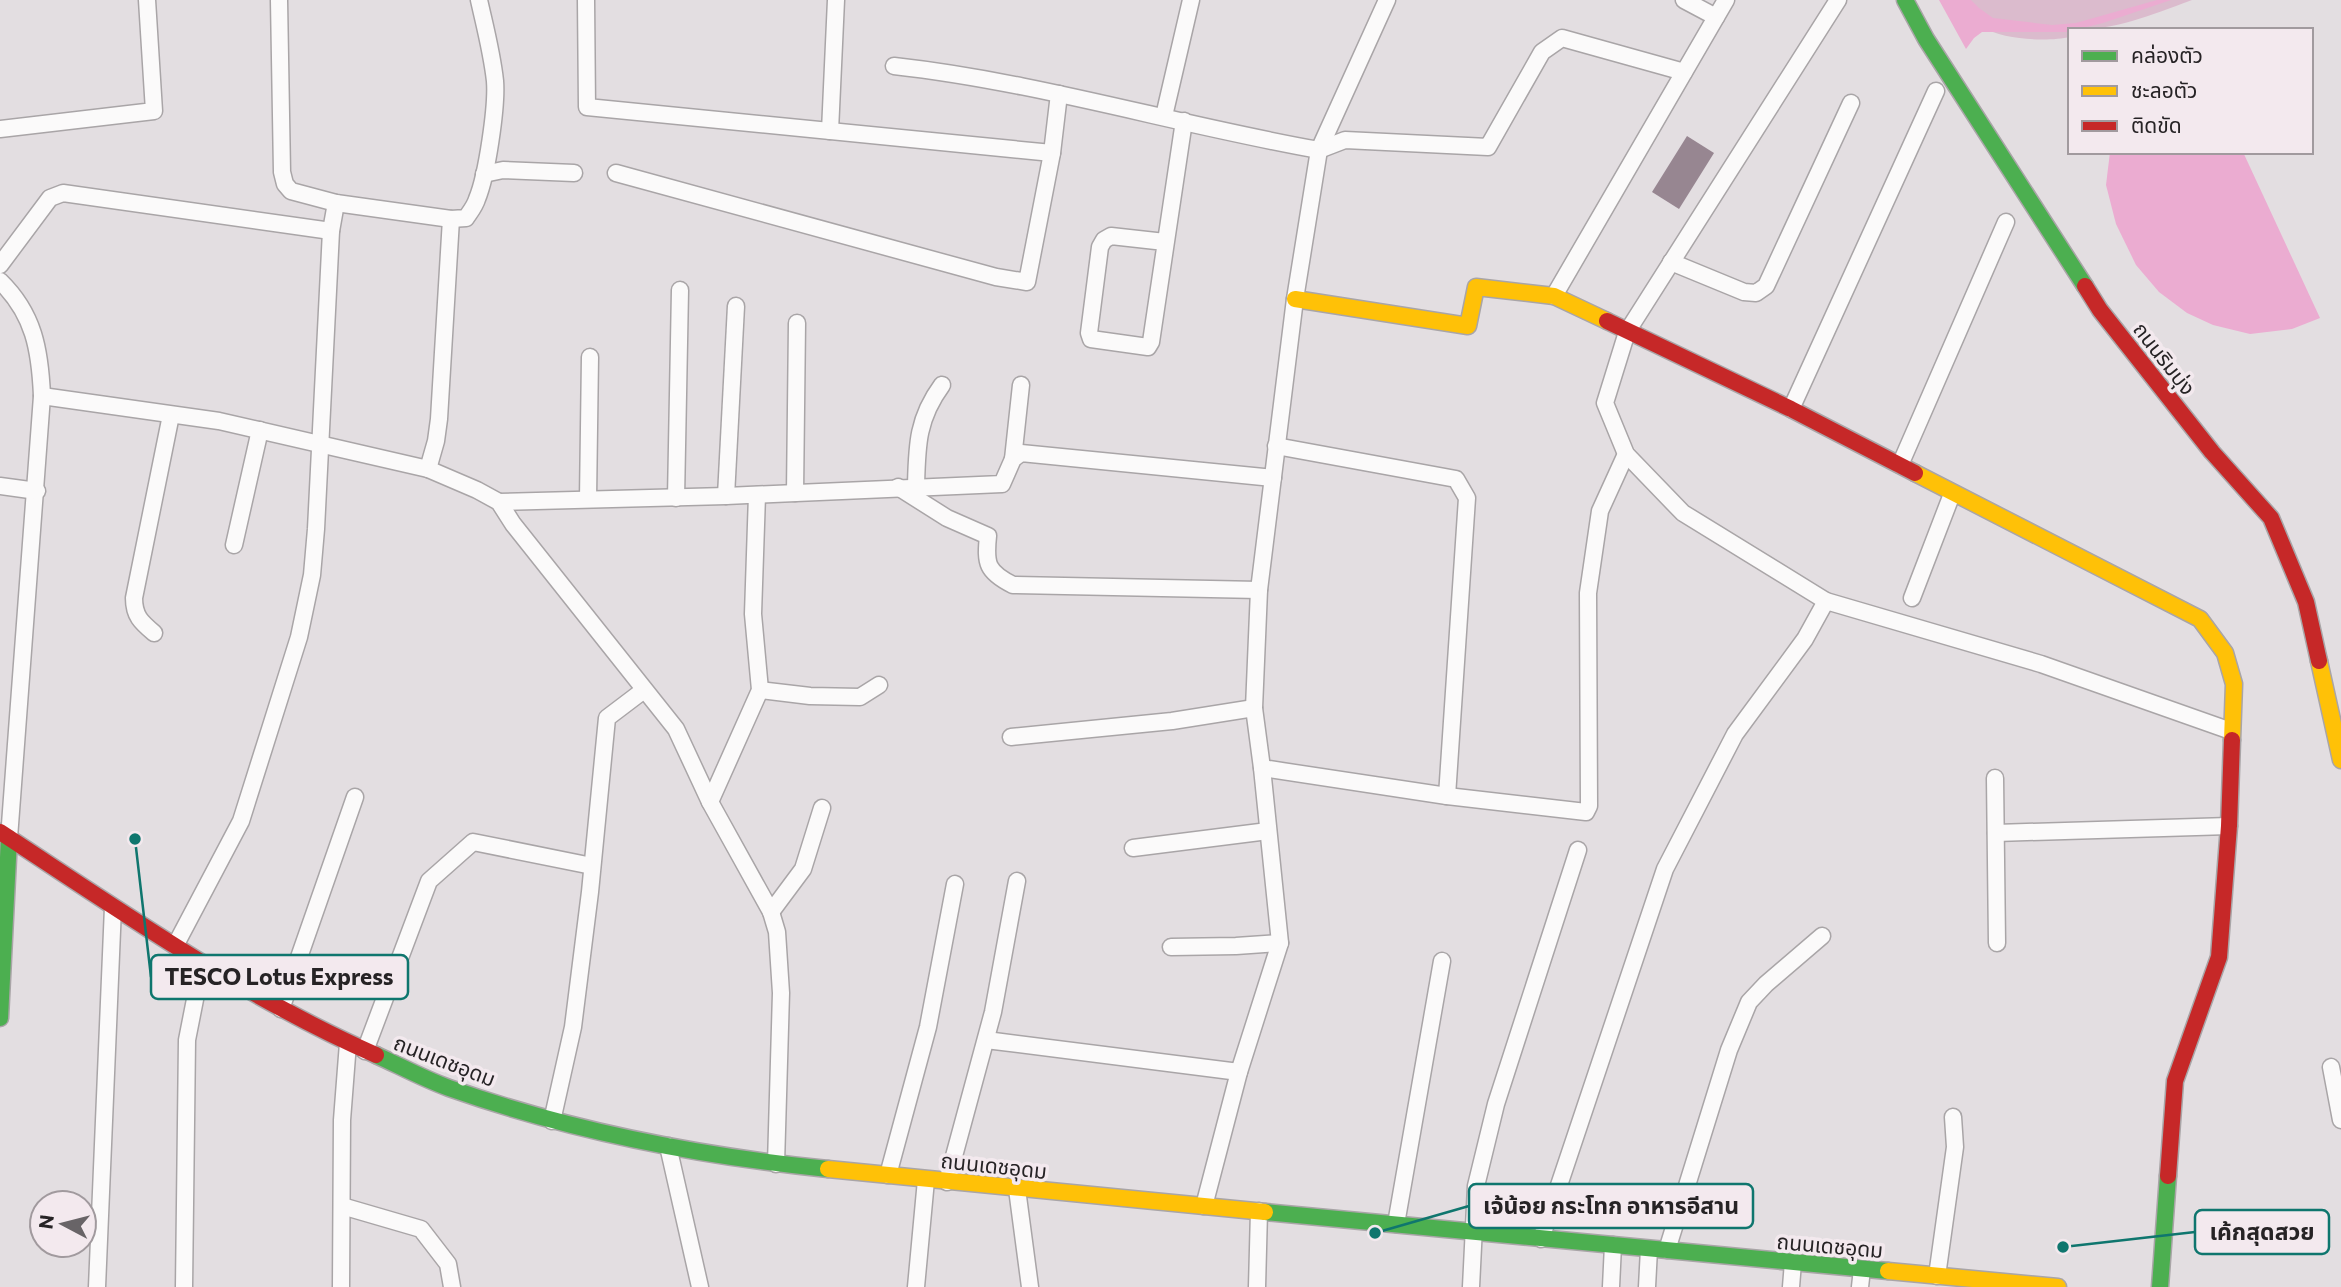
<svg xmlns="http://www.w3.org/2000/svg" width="2341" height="1287" font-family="Commissioner,'Noto Sans Thai',sans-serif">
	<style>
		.green { fill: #dbbbcd }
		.water { fill: #ebacd1 }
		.building { fill: #978691 }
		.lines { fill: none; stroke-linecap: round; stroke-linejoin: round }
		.street-casing { stroke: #a9a5a7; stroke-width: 19 }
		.fast-casing { stroke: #a9a5a7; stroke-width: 19 }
		.slow-casing { stroke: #a9a5a7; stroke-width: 19 }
		.jam-casing { stroke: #a9a5a7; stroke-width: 19 }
		.street { stroke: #fbfafa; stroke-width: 16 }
		.fast { stroke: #4caf50; stroke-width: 16 }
		.slow { stroke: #ffc107; stroke-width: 16 }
		.jam { stroke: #c62828; stroke-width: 16 }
		.labels { text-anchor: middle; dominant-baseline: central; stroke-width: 7; stroke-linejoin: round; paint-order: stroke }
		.street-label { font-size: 21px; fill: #262325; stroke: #f3e9ee }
		.leader { fill: none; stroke: #0f766e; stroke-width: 2.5 }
		.callout-dot { fill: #0f766e; stroke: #f3e9ee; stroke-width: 2.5 }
		.callout { fill: #f3e9ee; stroke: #0f766e; stroke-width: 2.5 }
		.callout-label { font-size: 23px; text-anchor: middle; font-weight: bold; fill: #262325 }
	</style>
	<rect width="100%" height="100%" fill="#e3dee1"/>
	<path class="green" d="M1954 0H2192C2148 16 2117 30 2070 30V37C2048 42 2002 40 1983 27 1972 20 1963 9 1954 0Z"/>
	<g class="water">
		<path d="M1939 0H1971L1979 8 1993 18 2052 25 2076 23 2157 0H2171L2103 23 2066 32H1982L1974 38 1966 49Z"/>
		<path d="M2110 152H2243L2320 318 2292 329 2250 334 2213 325 2187 313 2159 292 2136 265 2116 224 2106 185Z"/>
	</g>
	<path class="building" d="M1687 136 1714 153 1679 209 1652 192Z"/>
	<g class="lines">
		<defs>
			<g id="street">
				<path d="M279 0 282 172 285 184 291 191 336 203 451 219 466 218C470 212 475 206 477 199 487 175 497 106 495 81 492 53 485 27 479 0"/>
				<path d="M586 0 587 107 1052 153"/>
				<path d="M1684 0 1716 17"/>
				<path d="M1838 0 1627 332 1605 403 1626 454 1683 513 1826 601 2041 664 2231 731"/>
				<path d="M894 66C1038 82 1177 125 1319 150L1345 140 1488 147 1542 52 1562 38 1684 72"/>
				<path d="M1164 116 1191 0"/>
				<path d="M0 129 154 111 147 0"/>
				<path d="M830 131 836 0"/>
				<path d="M616 173 996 277 1027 282 1052 153 1059 94"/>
				<path d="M484 174 503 170 574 173"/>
				<path d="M1165 242 1111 236 1104 240 1100 247 1089 333 1091 339 1148 347 1151 342 1184 121"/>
				<path d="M1671 262 1744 292 1756 293 1766 286 1851 103"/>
				<path d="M0 265 50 198 63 193 331 231"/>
				<path d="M0 281C34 314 40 350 42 396L9 838"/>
				<path d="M1554 296 1726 0"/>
				<path d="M42 396 219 421 428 469 477 490 499 502 513 524 676 729 710 802 771 912 777 932 781 993 776 1164"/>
				<path d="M1791 409 1936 91"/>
				<path d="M1276 446 1456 479 1467 498 1447 796"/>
				<path d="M1013 459 1021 385"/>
				<path d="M1900 465 2006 222"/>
				<path d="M428 469 436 441 439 419 451 219"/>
				<path d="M0 486 37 491"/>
				<path d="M916 486C917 446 917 419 942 385"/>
				<path d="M898 487 947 518 988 536C985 564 987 572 1013 585L1259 590"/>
				<path d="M795 493 797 323"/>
				<path d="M726 496 736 306"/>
				<path d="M676 498 680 290"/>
				<path d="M588 499 590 357"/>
				<path d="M499 502 726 496 1002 484 1013 459 1021 453 1273 478"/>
				<path d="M234 545 260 430"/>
				<path d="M1912 598 1952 494"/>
				<path d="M154 633C141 622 134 616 134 598L171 415"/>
				<path d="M760 690 810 696 860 697 879 685"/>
				<path d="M1011 737 1172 721 1254 708"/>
				<path d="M1262 768 1447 796 1586 812 1589 806 1588 593 1600 511 1626 454"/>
				<path d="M1995 778 1997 943"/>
				<path d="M710 802 760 690 753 614 757 495"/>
				<path d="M1996 833 2229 826"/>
				<path d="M1133 848 1268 831"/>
				<path d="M771 912 803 869 822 808"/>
				<path d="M175 946 241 821 299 637 312 575 316 529 331 231 336 203"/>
				<path d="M1171 947 1236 946 1280 943"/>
				<path d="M281 1009 355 797"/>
				<path d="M986 1040 1239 1072"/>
				<path d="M365 1051 429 881 473 842 592 866"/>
				<path d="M2331 1067 2341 1120"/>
				<path d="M552 1121 573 1027 590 892 607 718 644 690"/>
				<path d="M668 1146 700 1287"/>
				<path d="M888 1175 928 1027 955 884"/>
				<path d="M947 1182 993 1012 1017 881"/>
				<path d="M1017 1189 1030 1287"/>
				<path d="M342 1206 421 1229 448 1264 452 1287"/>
				<path d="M1204 1206 1239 1072 1280 943 1262 768 1254 708 1259 590 1295 299 1319 150 1387 0"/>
				<path d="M1396 1224 1442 961"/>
				<path d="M1541 1239 1665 869 1735 734 1805 639 1826 601"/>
				<path d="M1667 1250 1729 1050 1749 1002 1766 984 1822 936"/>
				<path d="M1937 1276 1955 1147 1953 1117"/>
				<path d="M97 1287 113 907"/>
				<path d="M184 1287 187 1040 202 964"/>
				<path d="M341 1287 342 1120 348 1043"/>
				<path d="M916 1287 926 1180"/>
				<path d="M1257 1287 1259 1211"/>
				<path d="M1471 1287 1476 1186 1496 1104 1578 850"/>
				<path d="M1611 1287 1613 1245"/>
				<path d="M1647 1287 1649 1249"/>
				<path d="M1791 1287 1793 1262"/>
				<path d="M1860 1287 1862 1269"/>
			</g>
			<g id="fast">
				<path d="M1905 0 1926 39 2085 286"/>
				<path d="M0 1018 9 838"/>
				<path d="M376 1055C400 1066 424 1079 449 1088 571 1131 699 1156 828 1169"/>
				<path d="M1265 1212 1888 1271"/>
				<path d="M2160 1287 2168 1176"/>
			</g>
			<g id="slow">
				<path d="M1295 299 1468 326 1476 287 1554 296 1607 321"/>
				<path d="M1915 473 2200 619 2225 653 2234 684 2232 740"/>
				<path d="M2319 661 2341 760"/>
				<path d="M828 1169 1265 1212"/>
				<path d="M1888 1271 2058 1287"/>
			</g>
			<g id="jam">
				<path d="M2085 286 2100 310 2212 452 2271 518 2306 602 2319 661"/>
				<path d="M1607 321 1791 409 1915 473"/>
				<path d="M0 832C122 912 242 996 376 1055"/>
				<path d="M2168 1176 2175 1081 2219 957 2229 826 2232 740"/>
			</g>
		</defs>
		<use href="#street" class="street-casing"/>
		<use href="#fast" class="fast-casing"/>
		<use href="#slow" class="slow-casing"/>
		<use href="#jam" class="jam-casing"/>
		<use href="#street" class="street"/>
		<use href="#fast" class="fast"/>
		<use href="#slow" class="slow"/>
		<use href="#jam" class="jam"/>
	</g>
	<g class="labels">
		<g class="street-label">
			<text transform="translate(2165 358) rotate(52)">ถนนริมบุ่ง</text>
			<text transform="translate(445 1060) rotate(21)">ถนนเดชอุดม</text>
			<text transform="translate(994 1165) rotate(6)">ถนนเดชอุดม</text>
			<text transform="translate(1830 1245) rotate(5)">ถนนเดชอุดม</text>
		</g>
	</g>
	<path class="leader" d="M135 839L151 977M1375 1233L1469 1206M2063 1247L2195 1232"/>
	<g class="callout-dot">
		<circle cx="135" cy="839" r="7"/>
		<circle cx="1375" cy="1233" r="7"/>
		<circle cx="2063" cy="1247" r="7"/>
	</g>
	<g class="callout">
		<rect x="151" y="955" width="257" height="44" rx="7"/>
		<rect x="1469" y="1184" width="284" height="44" rx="7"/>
		<rect x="2195" y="1210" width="134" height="44" rx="7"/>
	</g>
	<g class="callout-label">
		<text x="279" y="985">TESCO Lotus Express</text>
		<text x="1611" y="1214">เจ้น้อย กระโทก อาหารอีสาน</text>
		<text x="2262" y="1240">เค้กสุดสวย</text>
	</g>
	<rect x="2068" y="28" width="245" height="126" fill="#f3e9ee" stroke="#a19a9e" stroke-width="2"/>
	<rect x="2082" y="51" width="35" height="10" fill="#4caf50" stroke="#a19a9e" stroke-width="2"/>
	<text x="2131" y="63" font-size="21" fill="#262325">คล่องตัว</text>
	<rect x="2082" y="86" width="35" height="10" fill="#ffc107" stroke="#a19a9e" stroke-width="2"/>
	<text x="2131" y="98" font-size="21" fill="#262325">ชะลอตัว</text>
	<rect x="2082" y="121" width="35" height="10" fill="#c62828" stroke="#a19a9e" stroke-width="2"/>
	<text x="2131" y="133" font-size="21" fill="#262325">ติดขัด</text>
	<g transform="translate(63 1224) rotate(277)"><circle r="33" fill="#f3e9ee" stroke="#a19a9e" stroke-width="2"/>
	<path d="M0-5L12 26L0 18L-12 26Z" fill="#686467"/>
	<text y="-10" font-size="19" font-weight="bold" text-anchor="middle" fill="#262325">N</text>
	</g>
</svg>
